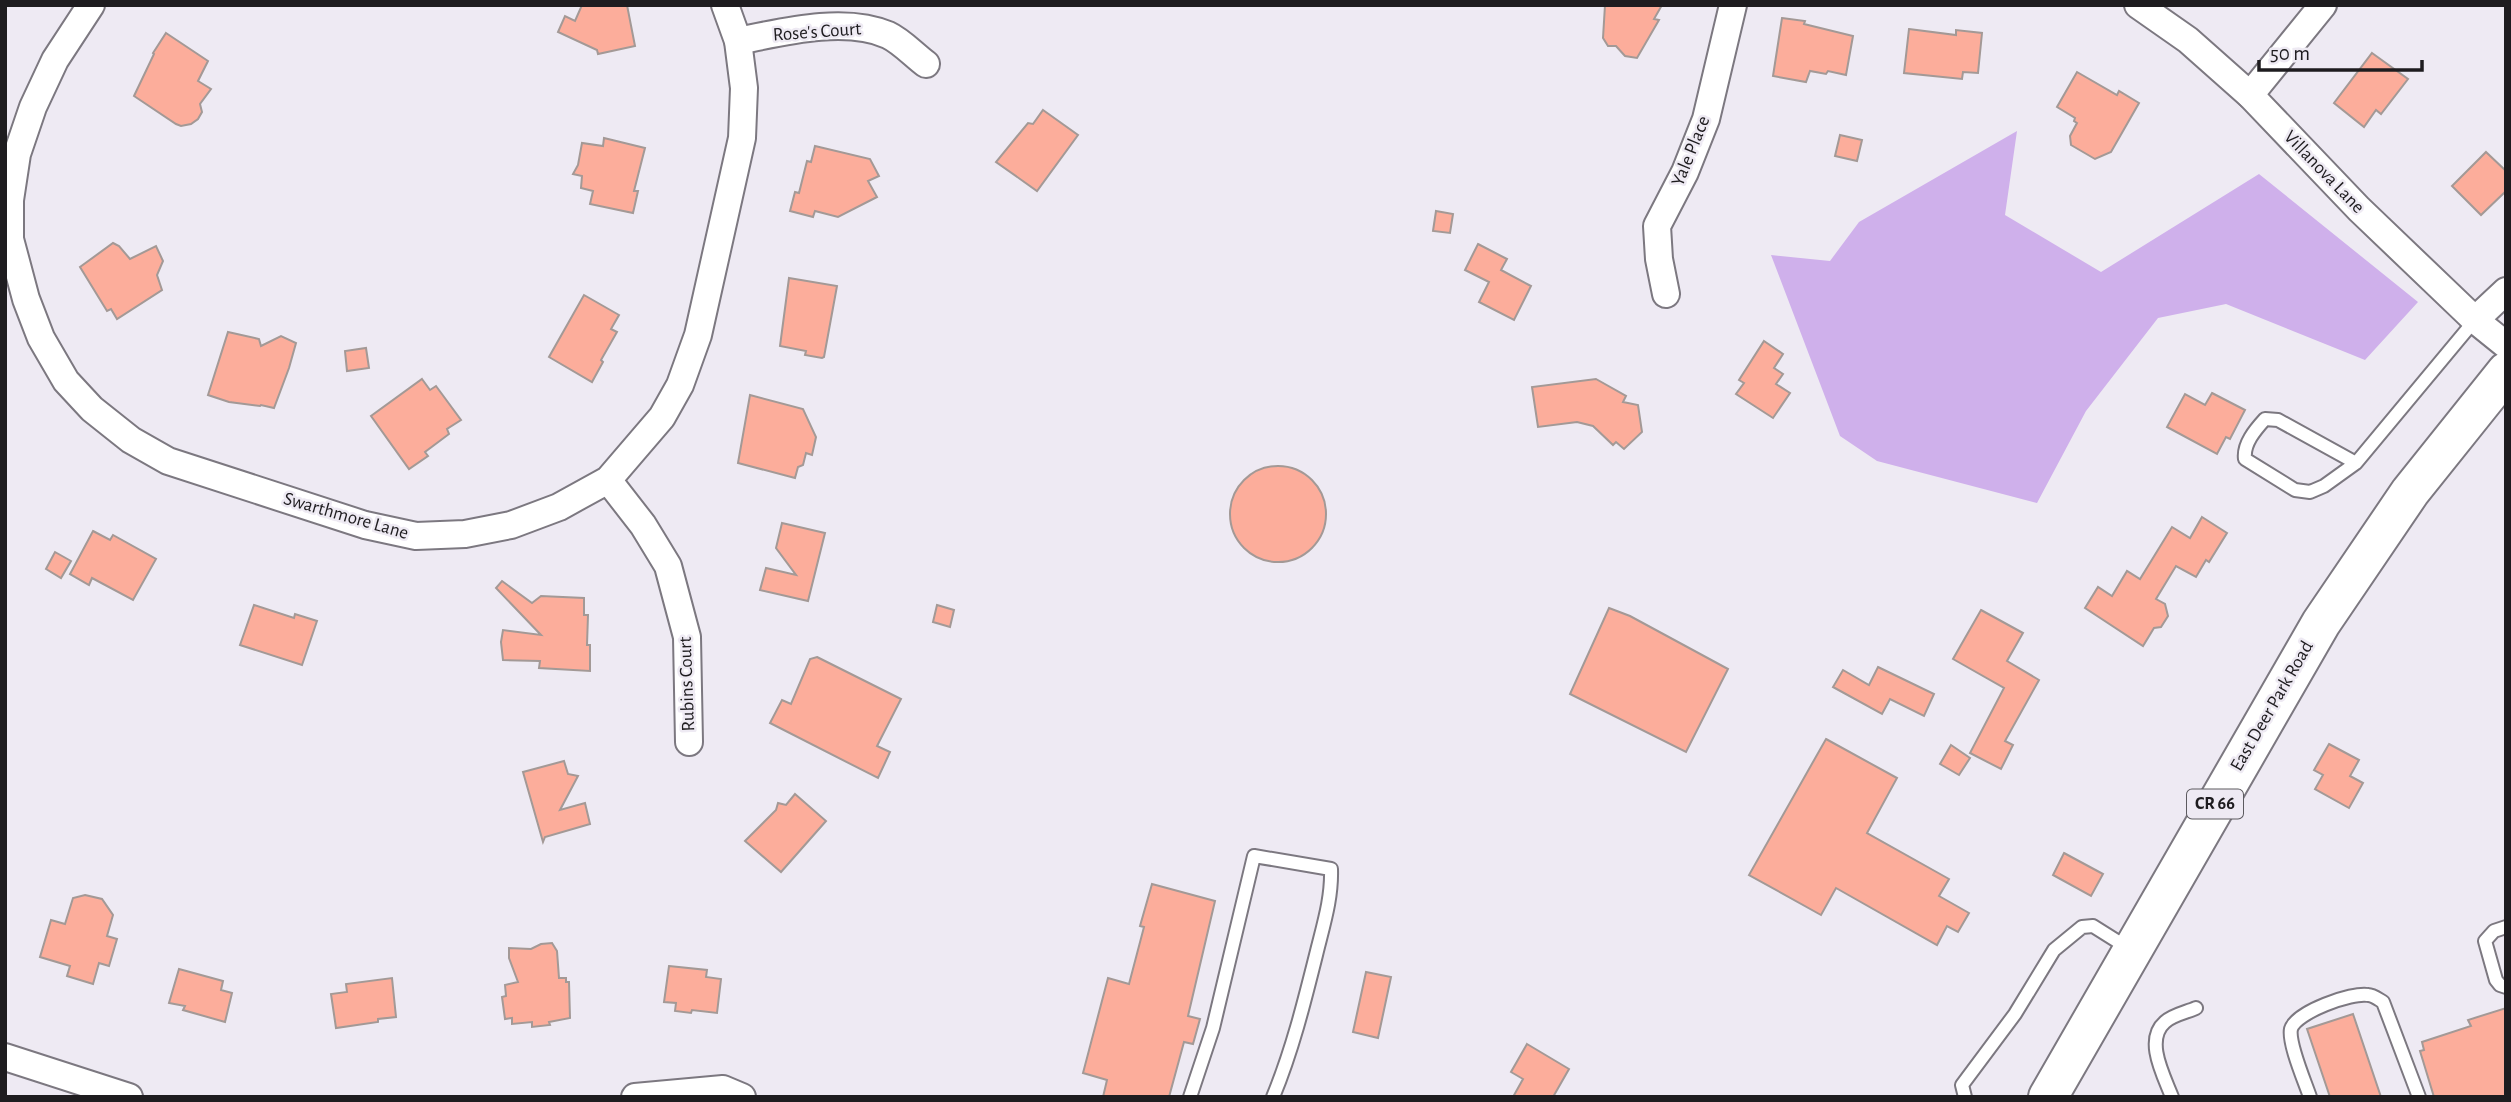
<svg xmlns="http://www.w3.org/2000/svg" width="2511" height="1102" font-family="'Alegreya Sans',sans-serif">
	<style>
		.green { fill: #cfb0eb }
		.building { fill: #fcad9b; stroke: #a39996; stroke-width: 2 }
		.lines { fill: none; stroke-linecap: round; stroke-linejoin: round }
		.service-casing { stroke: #7c7880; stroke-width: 16 }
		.minor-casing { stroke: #7c7880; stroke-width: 30 }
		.primary-casing { stroke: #7c7880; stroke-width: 42 }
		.service { stroke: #fff; stroke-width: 12 }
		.minor { stroke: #fff; stroke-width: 26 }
		.primary { stroke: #fff; stroke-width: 38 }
		.labels { text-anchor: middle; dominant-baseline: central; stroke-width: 5; stroke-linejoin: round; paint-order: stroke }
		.shield { fill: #eeeaf3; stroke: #5c5a5f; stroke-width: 2 }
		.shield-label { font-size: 18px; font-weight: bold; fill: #1e1c1f }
		.street-label { font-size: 19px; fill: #1e1c1f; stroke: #eeeaf3 }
	</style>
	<rect width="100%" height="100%" fill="#eeeaf3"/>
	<path class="green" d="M2017 131 2005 215 2101 272 2259 174 2418 302 2365 360 2226 304 2158 318 2086 411 2037 503 1877 461 1840 436 1771 255 1830 261 1859 222Z"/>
	<g class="building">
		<path d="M582 5H627L635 46 598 54 597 50 558 32 565 16 575 21Z"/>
		<path d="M1605 5H1662L1654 19 1659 20 1637 58 1625 56 1616 46H1608L1603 38Z"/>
		<path d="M1782 18 1805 21 1804 24 1853 36 1846 75 1828 71 1826 74 1810 71 1806 82 1773 76Z"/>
		<path d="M1909 29 1956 35V30L1982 33 1978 73 1963 72 1962 79 1904 73Z"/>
		<path d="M166 33 208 61 198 81 211 89 200 104 202 112 198 119 191 124 181 126 176 124 134 96 154 54 153 53Z"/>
		<path d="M2372 53 2408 79 2381 114 2376 110 2364 127 2334 103Z"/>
		<path d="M2077 72 2117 95 2119 91 2139 103 2111 152 2095 159 2071 145 2070 136 2077 123 2074 121 2075 118 2057 107Z"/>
		<path d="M1043 110 1078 135 1037 191 996 162 1028 123 1033 124Z"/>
		<path d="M1840 135 1862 140 1857 161 1835 156Z"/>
		<path d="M604 138 645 148 634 191H638L633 213 590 204 593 191 581 188 582 176 573 174 578 165 582 143 603 146Z"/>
		<path d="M815 146 870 159 879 176 868 181 877 197 838 217 815 211 813 217 790 211 795 192 799 193 807 161 811 162Z"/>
		<path d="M2486 152 2506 171V191L2481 215 2452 186Z"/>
		<path d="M1436 211 1453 214 1450 233 1433 231Z"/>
		<path d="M113 243 119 246 130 259 156 246 163 261 157 275 162 290 117 319 111 309 107 311 80 267Z"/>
		<path d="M1478 244 1507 259 1501 270 1531 286 1514 320 1479 302 1489 282 1465 270Z"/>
		<path d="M789 278 837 286 824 357 822 358 805 355 806 351 780 346Z"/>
		<path d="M584 295 619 315 611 329 617 332 601 360 603 362 592 382 549 357Z"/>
		<path d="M228 332 259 339 261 346 281 336 296 343 289 368 274 408 261 405 260 406 229 402 208 395Z"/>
		<path d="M1764 341 1783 354 1774 368 1783 374 1776 384 1790 393 1773 418 1736 394 1744 383 1739 380Z"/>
		<path d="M366 348 369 368 347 371 345 351Z"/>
		<path d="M422 379 430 390 436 386 461 420 447 429 449 434 425 452 428 456 409 469 371 416Z"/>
		<path d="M1596 379 1626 396 1623 402 1638 405 1642 432 1624 449 1616 442 1613 445 1593 426 1577 422 1538 427 1532 387Z"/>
		<path d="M2212 393 2245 410 2230 439 2226 437 2217 454 2167 427 2185 394 2205 405Z"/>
		<path d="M750 395 803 409 816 437 812 455 806 453 803 465 798 467 795 478 738 463Z"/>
		<circle cx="1278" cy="514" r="48"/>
		<path d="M2202 517 2227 533 2209 562 2206 560 2196 577 2176 566 2156 599 2165 604 2168 616 2161 627 2154 628 2143 646 2085 608 2098 587 2112 596 2127 571 2140 579 2172 527 2190 538Z"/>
		<path d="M782 523 825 533 808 601 760 590 766 568 796 575 776 548Z"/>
		<path d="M93 531 110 540 113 535 156 559 133 600 92 578 89 585 70 574Z"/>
		<path d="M55 552 71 561 61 578 46 569Z"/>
		<path d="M502 581 532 603 541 596 584 598V615H588L587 645H590V671L539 668 540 661 503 660 501 642 503 630 541 635 496 588Z"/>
		<path d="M254 605 294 618 295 614 317 621 302 665 240 645Z"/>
		<path d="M937 605 954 610 950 627 933 622Z"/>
		<path d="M1609 608 1630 616 1728 669 1686 752 1570 694Z"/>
		<path d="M1981 610 2023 633 2007 661 2039 680 2005 741 2013 745 2001 769 1970 753 2004 688 1953 659Z"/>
		<path d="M817 657 901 699 877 746 890 752 878 778 770 723 782 700 791 704 810 659Z"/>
		<path d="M1878 667 1934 694 1924 716 1890 699 1882 714 1833 687 1843 670 1869 685Z"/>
		<path d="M1826 739 1897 778 1867 833 1949 879 1939 896 1969 913 1958 932 1947 926 1937 945 1836 888 1821 915 1749 875Z"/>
		<path d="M2329 744 2359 760 2350 776 2363 783 2349 808 2315 789 2323 775 2314 770Z"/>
		<path d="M1951 745 1970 758 1959 775 1940 764Z"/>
		<path d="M564 761 568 774 578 776 560 810 585 803 590 824 545 837 543 842 523 772Z"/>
		<path d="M795 794 826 821 781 872 745 841 776 810 778 803 786 805Z"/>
		<path d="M2064 853 2103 874 2091 896 2053 875Z"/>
		<path d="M1152 884 1215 901 1188 1016 1200 1019 1193 1044 1184 1042 1169 1097H1103L1107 1080 1083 1073 1108 978 1129 984 1144 927 1140 926Z"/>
		<path d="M85 895 102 899 113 915 107 936 117 939 109 966 99 963 93 984 67 976 70 966 40 957 51 920 65 924 73 898Z"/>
		<path d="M552 943 557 951 559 978H566V982H569L570 1018 549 1022 550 1025 532 1027V1022L512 1024V1018L505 1019 502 997 506 996 505 985 518 982 509 958V948L531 949 541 944Z"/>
		<path d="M669 966 707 970 706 977 721 979 717 1013 692 1010 691 1013 675 1011 676 1003 664 1002Z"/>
		<path d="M179 969 223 981 221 990 232 993 225 1022 183 1010 185 1006 169 1003Z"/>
		<path d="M1366 972 1391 977 1378 1038 1353 1032Z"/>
		<path d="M392 978 396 1017 378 1019V1022L336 1028 331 994 347 992 346 984Z"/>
		<path d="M2506 1008V1097H2434L2420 1051 2424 1050 2422 1042 2471 1026 2468 1020Z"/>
		<path d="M2353 1014 2381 1097H2330L2307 1029Z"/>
		<path d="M1527 1044 1569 1069 1553 1097H1513L1523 1079 1511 1072Z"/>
	</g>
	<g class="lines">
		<defs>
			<g id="service">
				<path d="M2356 463 2278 420 2265 419C2255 430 2243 444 2245 459L2295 490 2310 492 2324 486 2356 463 2475 320"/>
				<path d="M2506 927 2494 931 2485 941 2496 980 2500 985 2506 987"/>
				<path d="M1190 1097 1213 1028 1254 856 1331 869C1332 899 1323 926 1316 955 1304 1003 1292 1051 1273 1097"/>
				<path d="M1965 1097 1962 1085 2015 1014 2054 950 2082 927 2093 926 2128 948"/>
				<path d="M2172 1097C2164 1076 2144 1040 2165 1022 2172 1015 2187 1012 2196 1008"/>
				<path d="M2310 1097C2305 1082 2288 1043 2291 1029 2296 1012 2352 992 2368 995 2373 995 2378 999 2383 1002L2419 1097"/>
			</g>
			<g id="minor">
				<path d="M91 5 55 60 33 107 17 154 10 200V239L26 299 41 338 66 381 92 409 131 440 168 461 365 525 416 536 465 534 511 525 559 507 608 480 662 417 680 385 698 335 742 138 744 88 738 41 725 5"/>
				<path d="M2138 5 2188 40 2250 95 2359 209 2475 320 2506 345"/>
				<path d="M738 41C782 32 845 16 888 35 901 41 914 55 926 64"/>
				<path d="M2250 95 2323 5"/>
				<path d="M1666 294 1659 259 1657 226 1685 172 1706 119 1733 5"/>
				<path d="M2475 320 2506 291"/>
				<path d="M608 480 643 525 668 566 687 637 689 742"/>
				<path d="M5 1057 129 1097"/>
				<path d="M635 1097 723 1089 742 1097"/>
			</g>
			<path id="primary" d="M2048 1097 2321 623 2410 492 2506 372"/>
		</defs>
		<use href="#service" class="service-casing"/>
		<use href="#minor" class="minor-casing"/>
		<use href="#primary" class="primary-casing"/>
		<use href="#service" class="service"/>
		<use href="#minor" class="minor"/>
		<use href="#primary" class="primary"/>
	</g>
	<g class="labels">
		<rect class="shield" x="2187" y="789.5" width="56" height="29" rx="5"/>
		<g class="shield-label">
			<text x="2215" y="804">CR 66</text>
		</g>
		<g class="street-label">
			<text transform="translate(817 32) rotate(-4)">Rose's Court</text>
			<text transform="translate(1691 151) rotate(-68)">Yale Place</text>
			<text transform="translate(2324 172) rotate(46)">Villanova Lane</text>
			<text transform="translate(346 516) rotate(16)">Swarthmore Lane</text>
			<text transform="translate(687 684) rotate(-92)">Rubins Court</text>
			<text transform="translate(2272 706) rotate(-60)">East Deer Park Road</text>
		</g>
	</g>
	<rect width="2511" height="1102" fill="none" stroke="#1e1c1f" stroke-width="14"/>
	<path d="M2259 60v10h163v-10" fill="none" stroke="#1e1c1f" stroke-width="3.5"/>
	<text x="2270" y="60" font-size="21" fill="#1e1c1f" stroke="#eeeaf3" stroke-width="5" paint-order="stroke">50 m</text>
</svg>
